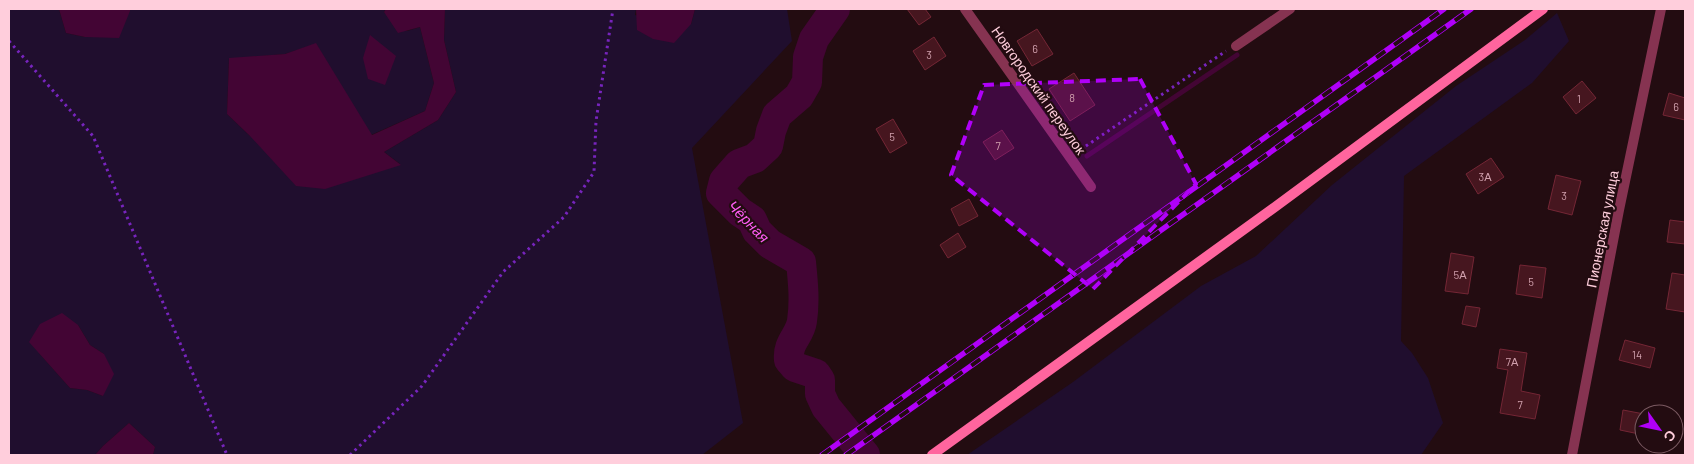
<svg xmlns="http://www.w3.org/2000/svg" width="1694" height="464" font-family="Barlow,sans-serif">
	<style>
		.green { fill: #200e2e; fill-rule: evenodd }
		.water { fill: #430534 }
		.lines { fill: none; stroke-linecap: round; stroke-linejoin: round }
		.stream { stroke: #430534; stroke-width: 5 }
		.river { stroke: #430534; stroke-width: 30 }
		.building { fill: #46161f; stroke: #742635 }
		.path { stroke: #7724bd; stroke-width: 3; stroke-dasharray: 2.5 4; stroke-linecap: butt }
		.street { stroke: #863351; stroke-width: 10 }
		.secondary { stroke: #ff659e; stroke-width: 10 }
		.rail-casing { stroke: #b000f9; stroke-width: 5.5 }
		.rail { stroke: #230c11; stroke-width: 4; stroke-dasharray: 11; stroke-linecap: butt }
		.marked { fill: #b000f9; fill-opacity: 0.2; stroke: #b000f9; stroke-width: 4; stroke-dasharray: 10 6; stroke-linejoin: round }
		.labels { text-anchor: middle; dominant-baseline: central; stroke-width: 4.5; stroke-linejoin: round; paint-order: stroke }
		.number-label { font-size: 11px; fill: #d1a0ad }
		.street-label { font-size: 14px; fill: #ffcedc; stroke: #230c11 }
		.water-label { font-size: 15px; font-style: italic; fill: #ff5cf4; stroke: #230c11 }
	</style>
	<rect width="100%" height="100%" fill="#230c11"/>
	<g class="green">
		<path d="M9 9H59L66 33 85 37H101L130 11V9H386L384 12 407 31 420 27 434 83 425 111 371 135 316 44 285 54 229 59 227 114 250 136 400 164 384 152 438 120 456 92 444 40 445 9H636L635 15 691 24 695 9H787L792 41 692 148 743 423 702 455H153L155 447 129 423 103 446 95 455H9ZM78 325 90 345 104 354 103 396 87 390 70 388 39 353Z"/>
		<path d="M1557 13 1569 41 1532 83 1404 176 1401 341 1412 353 1428 378 1443 423 1421 455H967L1073 382 1201 286 1256 256 1332 185 1456 86 1525 40Z"/>
	</g>
	<g class="water">
		<path d="M59 9H130V11L119 38 85 37 66 33Z"/>
		<path d="M386 9H445L444 40 456 92 438 120 384 152 401 165 325 189 296 186 250 136 227 114 229 58 285 54 316 43 372 135 425 111 434 83 420 27 398 33 384 12Z"/>
		<path d="M636 9H695L691 24 674 43 653 39 637 30Z"/>
		<path d="M370 35 396 56 385 85 368 79 363 58Z"/>
		<path d="M62 313 78 325 90 345 104 354 114 374 103 396 87 390 70 388 29 342 40 324Z"/>
		<path d="M129 423 155 447 153 455H95L103 446Z"/>
	</g>
	<g class="lines">
		<path class="stream" d="M1087 156 1237 55"/>
		<path class="river" d="M835 9 814 39 808 57 807 82 799 96 777 115 771 131 768 146 755 158 739 164 724 181 721 193 740 212 752 220 757 231 770 244 801 262C803 282 805 301 802 321 800 336 787 342 789 360L795 367 816 374 820 380V394L826 407 865 455"/>
	</g>
	<g class="building">
		<path d="M907 9H925L931 17 919 25Z"/>
		<path d="M1037 29 1053 54 1032 66 1017 41Z"/>
		<path d="M934 37 946 56 925 70 913 51Z"/>
		<path d="M1074 73 1095 105 1070 121 1049 89Z"/>
		<path d="M1582 81 1596 98 1576 114 1563 97Z"/>
		<path d="M1669 93 1685 98V120L1663 115Z"/>
		<path d="M893 119 907 143 890 153 876 129Z"/>
		<path d="M1002 130 1014 148 995 160 983 142Z"/>
		<path d="M1491 158 1504 177 1478 194 1466 174Z"/>
		<path d="M1556 175 1581 181 1572 215 1548 209Z"/>
		<path d="M969 199 978 216 959 226 951 209Z"/>
		<path d="M1670 220 1685 222V244L1667 242Z"/>
		<path d="M958 233 966 247 948 258 940 245Z"/>
		<path d="M1451 253 1474 257 1468 294 1445 291Z"/>
		<path d="M1520 265 1546 268 1542 298 1516 294Z"/>
		<path d="M1672 273 1685 275V312L1666 309Z"/>
		<path d="M1466 306 1480 308 1476 327 1462 324Z"/>
		<path d="M1625 340 1655 348 1650 368 1619 360Z"/>
		<path d="M1500 349 1527 353 1521 391 1540 395 1535 419 1500 413 1508 370 1497 368Z"/>
		<path d="M1623 410 1644 414 1639 434 1620 430Z"/>
	</g>
	<g class="lines">
		<g class="path">
			<path d="M9 41 93 136 227 455"/>
			<path d="M1080 148H1083L1226 51"/>
			<path d="M350 455 422 386 503 272 564 217 594 172 596 121 613 9"/>
		</g>
		<g class="street">
			<path d="M965 9 1091 187"/>
			<path d="M1236 46 1290 9"/>
			<path d="M1572 455 1619 210 1661 9"/>
		</g>
		<path class="secondary" d="M932 455 1275 207 1543 9"/>
		<defs>
			<g id="rail">
				<path d="M822 455 1444 9"/>
				<path d="M846 455 1471 9"/>
			</g>
		</defs>
		<use href="#rail" class="rail-casing"/>
		<use href="#rail" class="rail"/>
	</g>
	<path class="marked" d="M1140 79 1196 184 1093 289 951 175 984 85Z"/>
	<g class="labels">
		<g class="number-label">
			<text x="1035" y="48">6</text>
			<text x="929" y="54">3</text>
			<text x="1072" y="97">8</text>
			<text x="1579" y="98">1</text>
			<text x="1676" y="106">6</text>
			<text x="892" y="136">5</text>
			<text x="998" y="145">7</text>
			<text x="1485" y="176">3А</text>
			<text x="1564" y="195">3</text>
			<text x="1460" y="274">5А</text>
			<text x="1531" y="281">5</text>
			<text x="1637" y="354">14</text>
			<text x="1512" y="361">7А</text>
			<text x="1520" y="404">7</text>
		</g>
		<g class="street-label">
			<text transform="translate(1039 90) rotate(55)">Новгородский переулок</text>
			<text transform="translate(1602 229) rotate(-79)">Пионерская улица</text>
		</g>
		<g class="water-label">
			<text transform="translate(749 221) rotate(46)">Чёрная</text>
		</g>
	</g>
	<rect width="1694" height="464" fill="none" stroke="#ffcedc" stroke-width="20"/>
	<g transform="translate(1659 429) rotate(123)"><circle r="24" fill="#230c11" stroke="#7b5a62"/>
	<path d="M0-4L9 19L0 12L-9 19Z" fill="#b000f9"/>
	<text y="-8" font-size="14" font-weight="bold" text-anchor="middle" fill="#ffcedc">С</text>
	</g>
</svg>
